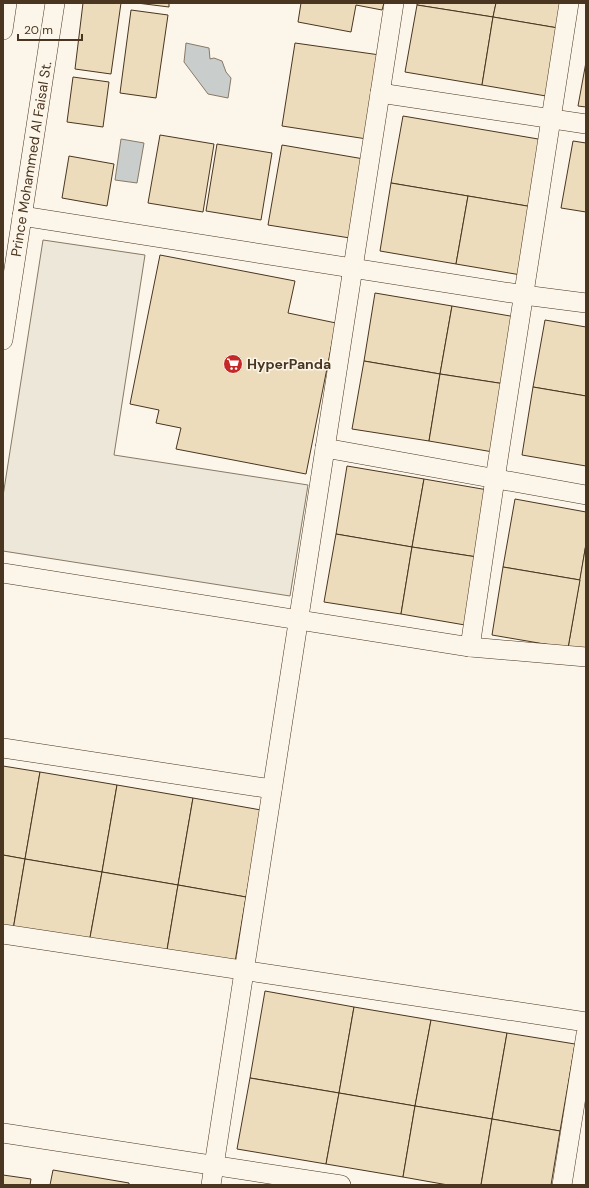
<svg xmlns="http://www.w3.org/2000/svg" width="589" height="1188" font-family="'DM Sans',sans-serif">
	<style>
		.parking { fill: #ede7d9; stroke: #887966 }
		.water { fill: #c9cecd; stroke: #887966 }
		.building { fill: #ecdcbc; stroke: #4a3520 }
		.lines { fill: none; stroke-linecap: round; stroke-linejoin: round }
		.street-casing { stroke: #4a3520; stroke-width: 20 }
		.street { stroke: #fbf6e9; stroke-width: 19 }
		.labels { text-anchor: middle; dominant-baseline: central; stroke-width: 3; stroke-linejoin: round; paint-order: stroke }
		.street-label { font-size: 14px; fill: #4a3520; stroke: #fbf6e9 }
		.poi-label { font-size: 14px; font-weight: bold; fill: #4a3520; stroke: #fbf6e9; text-anchor: start }
	</style>
	<rect width="100%" height="100%" fill="#fbf6e9"/>
	<path class="parking" d="M43 240 145 255 114 455 308 485 290 596 3 551V496Z"/>
	<g class="water">
		<path d="M186 43 209 48 210 59 214 58 222 61 226 72 231 78 228 98 208 94 184 62Z"/>
		<path d="M121 139 144 143 137 183 115 180Z"/>
	</g>
	<g class="building">
		<path d="M83 3H121L111 74 75 69Z"/>
		<path d="M137 3H169V7Z"/>
		<path d="M301 3H384L382 10 356 5 351 32 298 22Z"/>
		<path d="M417 3H496L493 17 417 5Z"/>
		<path d="M496 3H562L558 28 493 17Z"/>
		<path d="M417 5 493 17 482 85 405 72Z"/>
		<path d="M131 10 168 15 156 98 120 93Z"/>
		<path d="M493 17 558 28 546 96 482 85Z"/>
		<path d="M295 43 380 55 367 139 282 126Z"/>
		<path d="M586 62V107L578 106Z"/>
		<path d="M73 77 109 82 103 127 67 122Z"/>
		<path d="M403 116 544 140 533 207 391 183Z"/>
		<path d="M160 135 214 144 203 212 148 203Z"/>
		<path d="M573 141 586 143V212L561 208Z"/>
		<path d="M217 144 272 153 261 220 206 211Z"/>
		<path d="M282 145 364 159 350 238 268 225Z"/>
		<path d="M69 156 114 164 107 206 62 198Z"/>
		<path d="M391 183 468 196 456 264 380 251Z"/>
		<path d="M468 196 533 207 521 275 456 264Z"/>
		<path d="M160 255 295 281 288 313 336 323 306 474 176 449 181 428 156 423 159 410 130 404Z"/>
		<path d="M375 293 452 306 440 374 364 361Z"/>
		<path d="M452 306 516 317 505 384 440 374Z"/>
		<path d="M545 320 586 327V396L533 387Z"/>
		<path d="M364 361 440 374 429 441 352 429Z"/>
		<path d="M440 374 505 384 493 452 429 441Z"/>
		<path d="M533 387 586 396V466L522 455Z"/>
		<path d="M347 466 424 479 412 547 336 534Z"/>
		<path d="M424 479 488 490 477 557 412 547Z"/>
		<path d="M515 499 586 512V544L580 580 503 567Z"/>
		<path d="M336 534 412 547 401 614 324 602Z"/>
		<path d="M586 544V651L568 648Z"/>
		<path d="M412 547 477 557 465 625 401 614Z"/>
		<path d="M503 567 580 580 568 648 492 635Z"/>
		<path d="M3 766 40 772 25 859 3 855Z"/>
		<path d="M40 772 117 785 102 872 25 859Z"/>
		<path d="M117 785 193 798 178 885 102 872Z"/>
		<path d="M193 798 261 810 246 897 178 885Z"/>
		<path d="M3 855 25 859 13 930 3 928Z"/>
		<path d="M25 859 102 872 89 943 13 930Z"/>
		<path d="M102 872 178 885 166 956 89 943Z"/>
		<path d="M178 885 246 897 234 968 166 956Z"/>
		<path d="M265 991 354 1007 339 1093 250 1078Z"/>
		<path d="M354 1007 431 1020 415 1106 339 1093Z"/>
		<path d="M431 1020 507 1033 492 1119 415 1106Z"/>
		<path d="M507 1033 575 1044 560 1131 492 1119Z"/>
		<path d="M250 1078 339 1093 326 1164 237 1149Z"/>
		<path d="M339 1093 415 1106 403 1177 326 1164Z"/>
		<path d="M415 1106 492 1119 481 1185H448L403 1177Z"/>
		<path d="M492 1119 560 1131 551 1185H481Z"/>
		<path d="M53 1170 129 1183V1185H50Z"/>
		<path d="M3 1175 31 1179 30 1185H3Z"/>
	</g>
	<g class="lines">
		<defs>
			<g id="street">
				<path d="M3 30 7 3"/>
				<path d="M380 93 586 124"/>
				<path d="M22 216 524 295 586 303"/>
				<path d="M3 340 55 3"/>
				<path d="M325 448 586 495"/>
				<path d="M3 573 470 647 586 657"/>
				<path d="M470 647 495 479 569 3"/>
				<path d="M3 748 272 789"/>
				<path d="M3 934 586 1022"/>
				<path d="M3 1133 341 1185"/>
				<path d="M211 1185 394 3"/>
				<path d="M562 1185 586 1034"/>
			</g>
		</defs>
		<use href="#street" class="street-casing"/>
		<use href="#street" class="street"/>
	</g>
	<defs>
		<symbol id="supermarket-disc" viewBox="-11 -11 22 22"><circle r="9.5" fill="#c62828" stroke="#fbf6e9"/><path d="M-6-5.5h2.5l.6 2H6L4.5 2H-2.5L-4.4-4H-6ZM-1.5 3.2a1.3 1.3 0 1 0 .1 0ZM3 3.2a1.3 1.3 0 1 0 .1 0Z" fill="#fff"/></symbol>
	</defs>
	<g fill-rule="evenodd">
		<use href="#supermarket-disc" x="222" y="353" width="22" height="22"/>
	</g>
	<g class="labels">
		<g class="street-label">
			<text transform="translate(31 159) rotate(-81)">Prince Mohammed Al Faisal St.</text>
		</g>
		<g class="poi-label">
			<text x="247" y="364">HyperPanda</text>
		</g>
	</g>
	<rect width="589" height="1188" fill="none" stroke="#4a3520" stroke-width="8"/>
	<path d="M18 34v6h64v-6" fill="none" stroke="#4a3520" stroke-width="2"/>
	<text x="24" y="34" font-size="12" fill="#4a3520" stroke="#fbf6e9" stroke-width="3" paint-order="stroke">20 m</text>
</svg>
